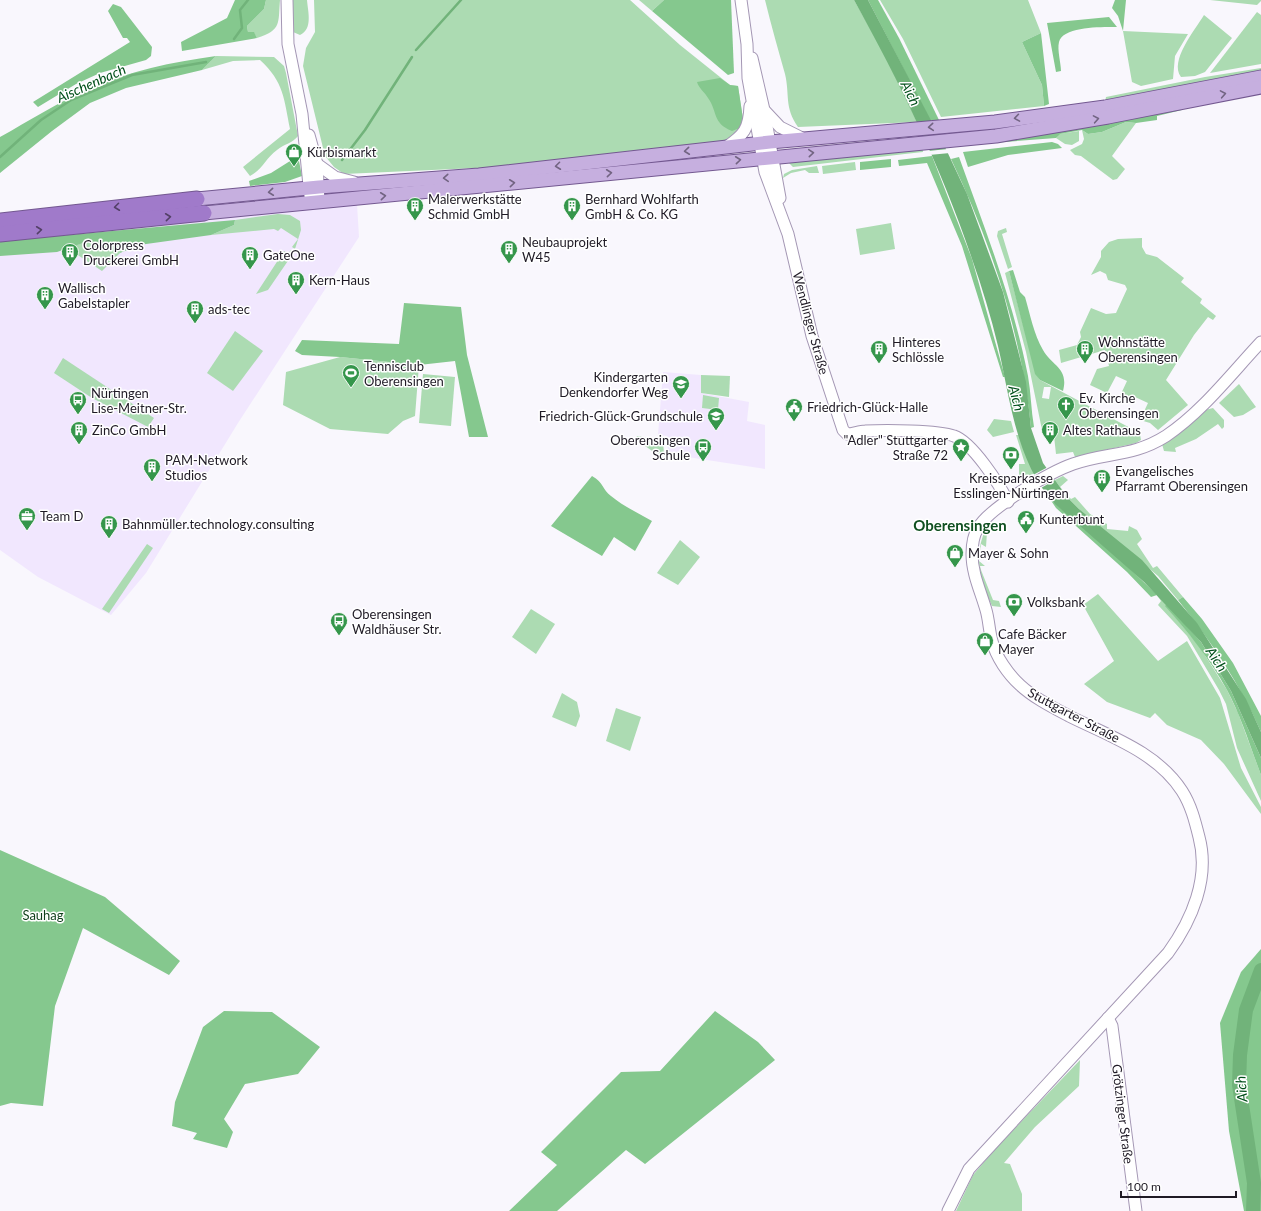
<svg xmlns="http://www.w3.org/2000/svg" width="1261" height="1211" font-family="Lato,sans-serif">
	<style>
		.built { fill: #f1e7fe }
		.green { fill: #acdbb2; fill-rule: evenodd }
		.forest { fill: #85c88e }
		.water { fill: #71b37a }
		.pier { fill: #f9f7fd }
		.lines { fill: none; stroke-linecap: round; stroke-linejoin: round }
		.stream { stroke: #71b37a; stroke-width: 2.5 }
		.river { stroke: #71b37a; stroke-width: 14 }
		.secondary-casing { stroke: #a497b4; stroke-width: 13 }
		.primary-casing { stroke: #735890; stroke-width: 15 }
		.highway-casing { stroke: #735890; stroke-width: 17 }
		.secondary { stroke: #fff; stroke-width: 11 }
		.primary { stroke: #c6afdf; stroke-width: 13 }
		.highway { stroke: #a07aca; stroke-width: 15 }
		.oneway { stroke: #726482 }
		.oneway2 { stroke: #534067 }
		.labels { text-anchor: middle; dominant-baseline: central; stroke-width: 3; stroke-linejoin: round; paint-order: stroke }
		.poi-label { font-size: 13px; fill: #1f1a25; stroke: #fff; text-anchor: start }
		.street-label { font-size: 13px; fill: #1f1a25; stroke: #fff }
		.park-label { font-size: 13px; fill: #0d3e19; stroke: #fff }
		.water-label { font-size: 14px; font-style: italic; fill: #004f1a; stroke: #fff }
		.quarter-label { font-size: 15px; font-weight: bold; fill: #105021; stroke: #fff }
	</style>
	<rect width="100%" height="100%" fill="#f9f7fd"/>
	<g class="built">
		<path d="M357 204 359 237 238 423 146 573 111 615 38 577 0 550V253L95 232Z"/>
		<path d="M663 372 701 375V393L749 402 747 421 765 425V469L668 454 667 436 658 435Z"/>
	</g>
	<g class="green">
		<path d="M266 0H280C278 23 282 30 257 38L254 33 248 32 247 26 264 9Z"/>
		<path d="M293 0H307C308 12 313 29 300 35L293 32Z"/>
		<path d="M314 0H630L680 45 730 85 738 86 743 119 739 134 727 141 502 169 476 168 344 174 334 167 325 156 303 66 306 48 315 32Z"/>
		<path d="M639 0H664L652 11Z"/>
		<path d="M765 0H854L883 51 917 122 798 127C784 107 790 95 785 74 778 49 771 25 765 0Z"/>
		<path d="M880 0H1028L1041 33 1022 42 1042 85 1044 106 941 117 903 39Z"/>
		<path d="M1210 0H1261V1L1257 5Z"/>
		<path d="M1257 12 1261 15V64L1210 73Z"/>
		<path d="M1204 15 1232 38 1205 72 1195 76 1181 77C1169 61 1195 30 1204 15Z"/>
		<path d="M1123 31 1188 34 1175 56 1173 79 1141 86 1132 82Z"/>
		<path d="M216 56 274 57 284 66 286 73 298 136C293 143 284 144 277 150 266 158 262 170 250 176L243 167 290 129C284 99 284 82 260 60L233 61 202 70Z"/>
		<path d="M1261 68V72L1210 80 1105 102 1106 97 1205 77Z"/>
		<path d="M1126 122 1136 123 1112 156 1125 169 1117 179 1113 180 1081 156 1075 155 1070 150 1082 144 1084 139 1082 130 1088 134 1102 132Z"/>
		<path d="M1079 131V141L1072 145 1065 144 1056 138 1059 134Z"/>
		<path d="M922 146 923 152 905 154 793 167 788 162Z"/>
		<path d="M855 162 856 170 823 174 822 166Z"/>
		<path d="M817 166 819 173H809L805 170 791 173 783 178 784 174 792 170Z"/>
		<path d="M278 214 290 215 300 221 301 230 295 249 292 247 298 239 281 228 278 231 274 229 211 235 234 225 235 220Z"/>
		<path d="M891 223 895 249 860 255 856 229Z"/>
		<path d="M1006 228 1007 232 1002 234 1012 267 1008 269 997 236 998 231Z"/>
		<path d="M1142 238V247L1146 254 1157 257 1184 278 1181 282 1202 299 1200 303 1216 316 1213 320 1208 317 1194 335 1166 380 1188 405 1158 430 1150 423 1140 420 1148 403 1135 397 1132 402 1120 396 1127 381 1116 376 1107 393 1090 385 1097 369 1109 366 1105 350 1061 363 1059 350 1077 345 1081 337 1080 332 1091 308 1106 314 1116 313 1127 289 1125 285 1108 280 1106 274 1100 271 1091 275 1101 257V251L1109 242 1118 239Z"/>
		<path d="M86 242 103 246 115 243 122 246 120 253 102 271 67 248Z"/>
		<path d="M291 250 294 252 268 290 256 294 284 251 288 254Z"/>
		<path d="M1009 271 1036 374 1040 380 1051 386 1136 431 1139 429 1141 440 1136 443 1075 457 1073 452 1056 454 1054 436 1044 437 1042 430 1026 352 1005 273ZM1044 387H1051L1049 399 1042 398Z"/>
		<path d="M235 331 263 351 233 391 207 373Z"/>
		<path d="M340 357 419 365 415 416 403 421 388 434 330 429 283 405 286 372Z"/>
		<path d="M63 358 154 418 148 427 92 398 54 373Z"/>
		<path d="M423 374 455 377 451 426 419 423Z"/>
		<path d="M701 375 730 376 729 397 701 393Z"/>
		<path d="M1239 384 1256 407 1243 415 1234 417 1219 403Z"/>
		<path d="M703 395 719 398 718 410 702 408Z"/>
		<path d="M1213 408 1224 420V427L1222 429 1218 424 1196 439 1175 448 1176 452 1164 451 1162 444 1205 410Z"/>
		<path d="M994 419 1011 421 1014 432 993 437 987 430Z"/>
		<path d="M1016 435H1019L1028 460 1035 473 1027 477 1019 476V464H1025Z"/>
		<path d="M637 436 663 441 664 454 658 455 635 439Z"/>
		<path d="M1063 476 1068 480 1060 487 1071 499 1075 497 1090 514 1107 524V529L1128 531 1129 526 1137 530 1142 539 1137 544 1153 568 1157 566 1183 597 1178 600 1158 576 1079 509 1067 497 1055 480Z"/>
		<path d="M985 531 987 532 986 547 981 544 979 561 985 566H980L981 570 993 600 999 601 1001 607 992 606C981 581 973 557 985 531Z"/>
		<path d="M680 540 700 557 678 585 657 573Z"/>
		<path d="M147 544 153 548 109 613 102 609Z"/>
		<path d="M1098 594 1158 661 1187 641 1220 698 1241 768 1261 807V814L1224 764 1201 740 1167 725 1155 713 1150 718 1107 702 1084 684 1114 661 1083 605Z"/>
		<path d="M1157 595 1167 604 1166 606 1199 646 1227 690 1238 713 1261 775V801L1237 748 1226 704 1219 690 1187 636 1158 605 1161 601Z"/>
		<path d="M531 609 555 624 536 654 512 637Z"/>
		<path d="M562 693 577 702 580 716 576 727 552 717Z"/>
		<path d="M616 708 641 717 630 751 606 741Z"/>
		<path d="M1080 1060 1079 1086 1035 1127 1004 1163 1010 1164 1022 1194V1211H956L973 1175 997 1147Z"/>
	</g>
	<g class="forest">
		<path d="M235 0H266L264 9 247 26 248 32H254L257 38 182 51 181 42 227 18Z"/>
		<path d="M664 0H731L734 73 728 75 652 11Z"/>
		<path d="M868 0H878L899 38 939 120H930Z"/>
		<path d="M1115 0H1126L1123 31 1118 16 1112 8Z"/>
		<path d="M113 4 121 7 152 47 151 56 146 60 100 73 76 84 38 107 33 102 130 42 127 38H123L108 11Z"/>
		<path d="M1109 17 1117 27C1103 27 1063 26 1059 42 1057 50 1061 63 1061 71L1056 72 1047 23Z"/>
		<path d="M1041 33 1049 104 1044 106 1042 85 1022 42Z"/>
		<path d="M216 56 202 70 126 88 90 103 52 131 0 173V137C29 121 58 102 89 89 129 71 172 62 216 56Z"/>
		<path d="M720 78 730 85 738 86 743 119 740 128 732 131C712 123 718 112 708 98 705 92 699 89 697 82Z"/>
		<path d="M1185 105 1182 110 1157 116V120L1136 123 1126 122 1102 132 1088 134 1082 130 1060 134 1056 138 953 146Z"/>
		<path d="M1052 142 1058 144 1062 148 1008 155 968 167 963 152Z"/>
		<path d="M298 156 302 176 285 182 250 186 249 181 271 173Z"/>
		<path d="M932 156 972 259 1005 377H1003L962 246 927 163 899 166 898 160Z"/>
		<path d="M959 157C985 229 1013 300 1028 376 1031 393 1031 410 1034 427L1031 428C1022 335 991 243 951 159Z"/>
		<path d="M891 159V167L860 170V162Z"/>
		<path d="M235 220 234 225 211 235 139 245 120 253 122 246 115 243 103 246 86 242 57 252 0 256V241Z"/>
		<path d="M1013 270 1020 292 1025 297C1030 314 1034 335 1043 350 1052 366 1069 368 1063 391L1040 380 1035 374 1009 271Z"/>
		<path d="M404 303 461 307 467 355 488 437H469L455 361 419 365 340 357 302 355 295 351 302 340 399 344Z"/>
		<path d="M592 476C604 483 602 489 611 496 623 506 638 513 652 521L635 551 614 537 602 556 551 526Z"/>
		<path d="M1050 499 1124 563 1157 595 1151 597 1127 572 1056 508Z"/>
		<path d="M1183 597 1202 619 1233 663 1261 716V732C1240 684 1211 641 1178 600Z"/>
		<path d="M1167 604 1201 642 1231 691 1261 758V775C1250 746 1241 716 1227 690 1210 659 1188 632 1165 606Z"/>
		<path d="M0 850 105 897 180 961 169 975 83 928 55 1006 43 1106 11 1103 0 1106Z"/>
		<path d="M1261 949V1211H1244L1229 1131 1220 1023 1241 972Z"/>
		<path d="M224 1011 272 1012 320 1047 298 1074 245 1084 224 1119 233 1132 227 1148 193 1139 197 1133 172 1126 175 1102 203 1027Z"/>
		<path d="M715 1011 758 1042 775 1060 645 1164 626 1150 557 1211H509L557 1165 541 1152 621 1072 660 1071Z"/>
	</g>
	<path class="water" d="M854 0H868L945 147 967 194 1003 292 1026 382 1031 428 1043 463 1067 497 1079 509 1142 560 1197 623 1246 699 1261 732V758L1231 691 1201 642 1144 582 1055 504C1016 463 1010 398 998 346 991 317 982 287 972 259 942 169 900 83 854 0Z"/>
	<g class="pier">
		<path d="M948 149 950 153 929 155 928 151Z"/>
		<path d="M1048 467 1055 480 1041 488 1033 475Z"/>
	</g>
	<g class="lines">
		<g class="stream">
			<path d="M234 39 242 28 240 10 248 0"/>
			<path d="M416 50 461 0"/>
			<path d="M0 157 41 120 71 100 132 75 206 62"/>
			<path d="M342 160 365 130 412 57"/>
		</g>
		<path class="river" d="M1253 1211 1254 1183 1239 1085 1240 1055 1246 1010 1261 970"/>
		<defs>
			<g id="secondary">
				<path d="M287 0 288 44 302 114 310 196"/>
				<path d="M741 0 747 44 748 78 765 172 788 234 812 336 843 430 847 434C853 434 859 431 865 431 884 430 938 430 954 436 972 442 1000 485 1008 502"/>
				<path d="M752 58 764 110 780 198"/>
				<path d="M765 111 780 127 804 139"/>
				<path d="M309 135 317 164 319 202"/>
				<path d="M726 147C744 135 749 129 750 106"/>
				<path d="M317 164 335 177 354 182"/>
				<path d="M1108 1018 1112 1026 1136 1211"/>
				<path d="M948 1211 969 1169 1168 953C1192 920 1210 878 1199 837 1195 821 1191 805 1182 791 1157 752 1109 736 1069 716 1052 707 1034 698 1020 685 1008 674 996 657 992 641 989 631 989 620 986 610 981 592 972 574 972 554 972 546 973 536 978 528 989 508 1050 472 1073 464 1107 452 1133 457 1166 436 1202 412 1231 374 1261 342"/>
			</g>
			<g id="primary">
				<path d="M197 199 319 187 479 175 770 142 995 122 1105 107 1261 77"/>
				<path d="M204 213 996 136 1108 117 1261 87"/>
			</g>
			<g id="highway">
				<path d="M0 221 197 199"/>
				<path d="M0 234 204 213"/>
			</g>
		</defs>
		<use href="#secondary" class="secondary-casing"/>
		<use href="#primary" class="primary-casing"/>
		<use href="#highway" class="highway-casing"/>
		<use href="#secondary" class="secondary"/>
		<use href="#primary" class="primary"/>
		<use href="#highway" class="highway"/>
	</g>
	<defs><path id="oneway-chevron" d="M-2-3.5L2.5 0L-2 3.5" fill="none" stroke-width="1.6" stroke-linecap="round" stroke-linejoin="round"/></defs>
	<g class="oneway">
		<use href="#oneway-chevron" transform="translate(1223 94) rotate(-10)"/>
		<use href="#oneway-chevron" transform="translate(1017 118) rotate(171)"/>
		<use href="#oneway-chevron" transform="translate(1096 119) rotate(-10)"/>
		<use href="#oneway-chevron" transform="translate(931 127) rotate(175)"/>
		<use href="#oneway-chevron" transform="translate(687 151) rotate(174)"/>
		<use href="#oneway-chevron" transform="translate(811 153) rotate(-5)"/>
		<use href="#oneway-chevron" transform="translate(738 160) rotate(-6)"/>
		<use href="#oneway-chevron" transform="translate(558 166) rotate(173)"/>
		<use href="#oneway-chevron" transform="translate(609 173) rotate(-6)"/>
		<use href="#oneway-chevron" transform="translate(446 178) rotate(176)"/>
		<use href="#oneway-chevron" transform="translate(512 183) rotate(-6)"/>
		<use href="#oneway-chevron" transform="translate(271 192) rotate(174)"/>
		<use href="#oneway-chevron" transform="translate(383 196) rotate(-6)"/>
	</g>
	<g class="oneway2">
		<use href="#oneway-chevron" transform="translate(117 207) rotate(173)"/>
		<use href="#oneway-chevron" transform="translate(168 217) rotate(-6)"/>
		<use href="#oneway-chevron" transform="translate(39 230) rotate(-6)"/>
	</g>
	<defs>
		<symbol id="shop-pin" viewBox="-11 -11 22 30"><path d="M0 17L-7.5 6A9.5 9.5 0 1 1 7.5 6Z" fill="#35964b" stroke="#fff"/><path d="M-5-2.5h2.3a2.7 3.5 0 0 1 5.4 0H5L5.5 6h-11ZM-1.5-2.5h3a1.5 2.3 0 0 0-3 0Z" fill="#fff"/></symbol>
		<symbol id="building-pin" viewBox="-11 -11 22 30"><path d="M0 17L-7.5 6A9.5 9.5 0 1 1 7.5 6Z" fill="#35964b" stroke="#fff"/><path d="M-4-6H4V6H1V3H-1V6H-4ZM-2.5-4.3h1.7v1.8h-1.7ZM.8-4.3h1.7v1.8H.8ZM-2.5-1h1.7V.8h-1.7ZM.8-1h1.7V.8H.8Z" fill="#fff"/></symbol>
		<symbol id="stadium-pin" viewBox="-11 -11 22 30"><path d="M0 17L-7.5 6A9.5 9.5 0 1 1 7.5 6Z" fill="#35964b" stroke="#fff"/><path d="M0-5a6.5 5 0 1 0 0 10a6.5 5 0 1 0 0-10ZM-3.5-1.8h7v3.6h-7Z" fill="#fff"/></symbol>
		<symbol id="school-pin" viewBox="-11 -11 22 30"><path d="M0 17L-7.5 6A9.5 9.5 0 1 1 7.5 6Z" fill="#35964b" stroke="#fff"/><path d="M0-5L7-2L0 1L-7-2ZM-4 1L0 2.5L4 1V4Q0 6-4 4Z" fill="#fff"/></symbol>
		<symbol id="bus-pin" viewBox="-11 -11 22 30"><path d="M0 17L-7.5 6A9.5 9.5 0 1 1 7.5 6Z" fill="#35964b" stroke="#fff"/><path d="M-5-6H5V4H4V6H2V4H-2V6H-4V4H-5ZM-3.5-4V0h7V-4ZM-3.5 1.2v1.5H-2V1.2ZM2 1.2v1.5H3.5V1.2Z" fill="#fff"/></symbol>
		<symbol id="church-pin" viewBox="-11 -11 22 30"><path d="M0 17L-7.5 6A9.5 9.5 0 1 1 7.5 6Z" fill="#35964b" stroke="#fff"/><path d="M-1.2-6h2.4v3.5h3.3v2.4h-3.3V6h-2.4V-.1h-3.3v-2.4h3.3Z" fill="#fff"/></symbol>
		<symbol id="civic-pin" viewBox="-11 -11 22 30"><path d="M0 17L-7.5 6A9.5 9.5 0 1 1 7.5 6Z" fill="#35964b" stroke="#fff"/><path d="M-.6-6.5H3V-4.5H.6V-3L4-1V1h2V6H-6V1h2V-1L-.6-3ZM-1.2 2.5V6h2.4V2.5Z" fill="#fff"/></symbol>
		<symbol id="sight-pin" viewBox="-11 -11 22 30"><path d="M0 17L-7.5 6A9.5 9.5 0 1 1 7.5 6Z" fill="#35964b" stroke="#fff"/><path d="M0-6L1.8-2.2L6-1.7L2.9 1.2L3.7 5.4L0 3.3L-3.7 5.4L-2.9 1.2L-6-1.7L-1.8-2.2Z" fill="#fff"/></symbol>
		<symbol id="bank-pin" viewBox="-11 -11 22 30"><path d="M0 17L-7.5 6A9.5 9.5 0 1 1 7.5 6Z" fill="#35964b" stroke="#fff"/><path d="M-6-4H6V4H-6ZM0-2.3a2.3 2.3 0 1 0 0 4.6a2.3 2.3 0 1 0 0-4.6Z" fill="#fff"/></symbol>
		<symbol id="office-pin" viewBox="-11 -11 22 30"><path d="M0 17L-7.5 6A9.5 9.5 0 1 1 7.5 6Z" fill="#35964b" stroke="#fff"/><path d="M-6-3h4V-5.5h4V-3h4V5H-6ZM-1-4.5V-3h2v-1.5ZM-6 0V1H6V0Z" fill="#fff"/></symbol>
	</defs>
	<g fill-rule="evenodd">
		<use href="#shop-pin" x="284" y="142" width="20" height="27"/>
		<use href="#building-pin" x="405" y="196" width="20" height="27"/>
		<use href="#building-pin" x="562" y="196" width="20" height="27"/>
		<use href="#building-pin" x="499" y="239" width="20" height="27"/>
		<use href="#building-pin" x="60" y="242" width="20" height="27"/>
		<use href="#building-pin" x="240" y="245" width="20" height="27"/>
		<use href="#building-pin" x="286" y="270" width="20" height="27"/>
		<use href="#building-pin" x="35" y="285" width="20" height="27"/>
		<use href="#building-pin" x="185" y="299" width="20" height="27"/>
		<use href="#building-pin" x="869" y="339" width="20" height="27"/>
		<use href="#building-pin" x="1075" y="339" width="20" height="27"/>
		<use href="#stadium-pin" x="341" y="363" width="20" height="27"/>
		<use href="#school-pin" x="671" y="374" width="20" height="27"/>
		<use href="#bus-pin" x="68" y="390" width="20" height="27"/>
		<use href="#church-pin" x="1056" y="395" width="20" height="27"/>
		<use href="#civic-pin" x="784" y="397" width="20" height="27"/>
		<use href="#school-pin" x="706" y="406" width="20" height="27"/>
		<use href="#building-pin" x="69" y="420" width="20" height="27"/>
		<use href="#building-pin" x="1040" y="420" width="20" height="27"/>
		<use href="#bus-pin" x="693" y="437" width="20" height="27"/>
		<use href="#sight-pin" x="951" y="437" width="20" height="27"/>
		<use href="#bank-pin" x="1001" y="445" width="20" height="27"/>
		<use href="#building-pin" x="142" y="457" width="20" height="27"/>
		<use href="#building-pin" x="1092" y="468" width="20" height="27"/>
		<use href="#office-pin" x="17" y="506" width="20" height="27"/>
		<use href="#civic-pin" x="1016" y="509" width="20" height="27"/>
		<use href="#building-pin" x="99" y="514" width="20" height="27"/>
		<use href="#shop-pin" x="945" y="543" width="20" height="27"/>
		<use href="#bank-pin" x="1004" y="592" width="20" height="27"/>
		<use href="#bus-pin" x="329" y="611" width="20" height="27"/>
		<use href="#shop-pin" x="975" y="631" width="20" height="27"/>
	</g>
	<g class="labels">
		<g class="poi-label">
			<text x="307" y="152">Kürbismarkt</text>
			<text x="428" y="199">Malerwerkstätte<tspan x="428" dy="15">Schmid GmbH</tspan></text>
			<text x="585" y="199">Bernhard Wohlfarth<tspan x="585" dy="15">GmbH &amp; Co. KG</tspan></text>
			<text x="522" y="242">Neubauprojekt<tspan x="522" dy="15">W45</tspan></text>
			<text x="83" y="245">Colorpress<tspan x="83" dy="15">Druckerei GmbH</tspan></text>
			<text x="263" y="255">GateOne</text>
			<text x="309" y="280">Kern-Haus</text>
			<text x="58" y="288">Wallisch<tspan x="58" dy="15">Gabelstapler</tspan></text>
			<text x="208" y="309">ads-tec</text>
			<text x="892" y="342">Hinteres<tspan x="892" dy="15">Schlössle</tspan></text>
			<text x="1098" y="342">Wohnstätte<tspan x="1098" dy="15">Oberensingen</tspan></text>
			<text x="364" y="366">Tennisclub<tspan x="364" dy="15">Oberensingen</tspan></text>
			<text x="668" y="377" text-anchor="end">Kindergarten<tspan x="668" dy="15">Denkendorfer Weg</tspan></text>
			<text x="91" y="393">Nürtingen<tspan x="91" dy="15">Lise-Meitner-Str.</tspan></text>
			<text x="1079" y="398">Ev. Kirche<tspan x="1079" dy="15">Oberensingen</tspan></text>
			<text x="807" y="407">Friedrich-Glück-Halle</text>
			<text x="703" y="416" text-anchor="end">Friedrich-Glück-Grundschule</text>
			<text x="92" y="430">ZinCo GmbH</text>
			<text x="1063" y="430">Altes Rathaus</text>
			<text x="690" y="440" text-anchor="end">Oberensingen<tspan x="690" dy="15">Schule</tspan></text>
			<text x="948" y="440" text-anchor="end">"Adler" Stuttgarter<tspan x="948" dy="15">Straße 72</tspan></text>
			<text x="165" y="460">PAM-Network<tspan x="165" dy="15">Studios</tspan></text>
			<text x="1115" y="471">Evangelisches<tspan x="1115" dy="15">Pfarramt Oberensingen</tspan></text>
			<text x="1011" y="478" text-anchor="middle">Kreissparkasse<tspan x="1011" dy="15">Esslingen-Nürtingen</tspan></text>
			<text x="40" y="516">Team D</text>
			<text x="1039" y="519">Kunterbunt</text>
			<text x="122" y="524">Bahnmüller.technology.consulting</text>
			<text x="968" y="553">Mayer &amp; Sohn</text>
			<text x="1027" y="602">Volksbank</text>
			<text x="352" y="614">Oberensingen<tspan x="352" dy="15">Waldhäuser Str.</tspan></text>
			<text x="998" y="634">Cafe Bäcker<tspan x="998" dy="15">Mayer</tspan></text>
		</g>
		<g class="street-label">
			<text transform="translate(811 323) rotate(75)">Wendlinger Straße</text>
			<text transform="translate(1074 715) rotate(28)">Stuttgarter Straße</text>
			<text transform="translate(1123 1114) rotate(83)">Grötzinger Straße</text>
		</g>
		<g class="park-label">
			<text x="43" y="915">Sauhag</text>
		</g>
		<g class="water-label">
			<text transform="translate(91 83) rotate(-24)">Aischenbach</text>
			<text transform="translate(911 93) rotate(63)">Aich</text>
			<text transform="translate(1017 398) rotate(75)">Aich</text>
			<text transform="translate(1217 659) rotate(56)">Aich</text>
			<text transform="translate(1241 1089) rotate(-95)">Aich</text>
		</g>
		<g class="quarter-label">
			<text x="960" y="525">Oberensingen</text>
		</g>
	</g>
	<path d="M1121 1191v6h115v-6" fill="none" stroke="#1f1a25" stroke-width="2"/>
	<text x="1127" y="1191" font-size="12" fill="#1f1a25" stroke="#ffffff" stroke-width="3" paint-order="stroke">100 m</text>
</svg>
